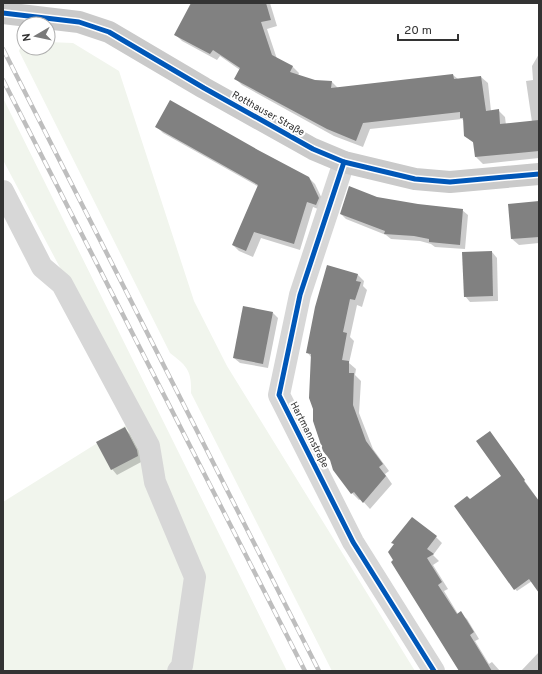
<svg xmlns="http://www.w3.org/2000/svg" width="542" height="674" font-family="Overpass,sans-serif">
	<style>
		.green { fill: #f1f5ed }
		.shadow { fill: #0003 }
		.building { fill: #818181 }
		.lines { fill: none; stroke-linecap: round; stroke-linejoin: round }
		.minor { stroke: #d7d7d7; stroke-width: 22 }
		.major { stroke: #cacaca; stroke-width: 22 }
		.rail-casing { stroke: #bebebe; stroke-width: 4.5 }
		.rail { stroke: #fff; stroke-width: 3; stroke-dasharray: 9; stroke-linecap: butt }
		.cycleway-casing { stroke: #fff; stroke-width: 8 }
		.cycleway { stroke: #0057b8; stroke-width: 5 }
		.labels { text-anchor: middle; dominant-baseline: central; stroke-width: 4; stroke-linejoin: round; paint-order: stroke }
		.street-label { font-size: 10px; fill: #333; stroke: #fff }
	</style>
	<rect width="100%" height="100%" fill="#fff"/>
	<g class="green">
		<path d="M23 41 24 48H48V42L73 43 119 71 194 301 227 366 415 671H332L191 393C192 371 187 366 170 353L19 51Z"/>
		<path d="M3 98 287 671H3V502L131 422 66 279 3 160Z"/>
	</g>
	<g class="shadow">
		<path d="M192 3H270L277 26 267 29 277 59 292 66 299 73 298 76 315 81 332 82 339 89 453 75 458 79 481 77 488 83 491 111 498 110 505 117 506 125 532 122 526 81 533 80 532 66 539 54V158L483 164 476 157 475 144 465 136 464 121 462 119 370 129 363 147 334 136 242 85 236 79 240 70 220 56 217 60 182 41 175 34Z"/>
		<path d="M156 126 257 151 309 178 315 184 325 205 323 211 313 207 300 250 261 238 253 257 239 251 233 245 259 187 163 133Z"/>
		<path d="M377 198 418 205 462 210 468 215 465 249 435 247 431 244 420 241 391 239 386 235 346 219 341 214Z"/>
		<path d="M539 202V243L519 245 512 239 509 205Z"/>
		<path d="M492 252 497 258 498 301 470 302 465 296Z"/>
		<path d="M357 274 364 281 363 286 367 290 362 307 357 305 350 337 354 341 349 363 356 369 355 375 361 381 359 413 373 449 389 471 385 474 392 484 370 509 361 499 359 500 352 493 311 357 307 352Z"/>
		<path d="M273 313 278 318 268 368 240 363 234 358Z"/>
		<path d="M125 429 130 434 142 456 143 461 117 475 112 469Z"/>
		<path d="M492 435 539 501V581H532L517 591 515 589 471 500 503 476Z"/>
		<path d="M436 537 442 543 433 555 439 561 433 565 448 589 444 591 458 614 460 613 467 619 479 639 475 641 489 664 492 662 500 671H461L394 560 395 545 393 543Z"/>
		<path d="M539 652V671H521Z"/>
	</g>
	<g class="building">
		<path d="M191 3H266L271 20 261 22 272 55 293 66 290 72 315 80 332 81 331 88 453 74 454 79 481 76 486 111 499 109 500 124 539 120V151L475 157 473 142 464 136 463 118H460V112L363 123 356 141 327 129 234 79 240 68 213 50 210 54 174 35Z"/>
		<path d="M170 100 258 150 309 177 319 198 316 205 307 202 294 244 254 232 246 251 232 245 258 185 155 127Z"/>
		<path d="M349 186 377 197 418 204 463 209 460 245 429 242V239L414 236 384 234 385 231 340 214Z"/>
		<path d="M539 201V237L511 239 508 204Z"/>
		<path d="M492 251 493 296 464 297 462 252Z"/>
		<path d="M327 265 358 274 356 281 361 282 355 300 350 299 343 332 347 333 342 360 349 361V373H354L353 405 366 441 383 464 379 467 386 476 363 503 354 492 351 494 333 470 330 460 323 451 313 421V409L309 398 311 354 306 353 315 307Z"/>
		<path d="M243 306 273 312 263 364 233 358Z"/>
		<path d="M125 427 137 450 138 456 111 470 96 442Z"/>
		<path d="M490 431 525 480 524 481 539 501V593L529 579 514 590 454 506 467 496 470 499 501 476 476 441Z"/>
		<path d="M412 517 437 536 427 549 434 554 427 558 442 582 438 585 457 614 461 611 474 632 470 635 492 671H459L391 562 393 560 388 552 394 544 391 543Z"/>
	</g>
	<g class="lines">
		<g class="minor">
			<path d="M344 162 300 295 279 395 353 542 434 671"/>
			<path d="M3 191 42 267 62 284 149 446 155 482 195 577 182 666 178 671"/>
		</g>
		<path class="major" d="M3 13 79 22 109 32 204 88 313 149 344 162 415 179 450 182 539 174"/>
		<defs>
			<g id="rail">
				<path d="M3 49 319 671"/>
				<path d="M3 80 305 671"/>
			</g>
		</defs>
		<use href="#rail" class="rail-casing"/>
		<use href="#rail" class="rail"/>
		<defs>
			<g id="cycleway">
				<path d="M3 13 79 22 109 32 204 88 313 149 344 162 415 179 450 182 539 174"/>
				<path d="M344 162 300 295 279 395 353 542 434 671"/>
			</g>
		</defs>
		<use href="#cycleway" class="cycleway-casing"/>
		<use href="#cycleway" class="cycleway"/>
	</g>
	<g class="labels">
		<g class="street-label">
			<text transform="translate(268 114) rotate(29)">Rotthauser Straße</text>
			<text transform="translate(309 435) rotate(63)">Hartmannstraße</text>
		</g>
	</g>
	<rect width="542" height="674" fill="none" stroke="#333333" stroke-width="8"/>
	<g transform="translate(36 36) rotate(261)"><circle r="19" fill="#ffffff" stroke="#adadad"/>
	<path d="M0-3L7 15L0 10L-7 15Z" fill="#7a7a7a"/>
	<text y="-6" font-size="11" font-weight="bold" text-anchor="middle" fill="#333333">N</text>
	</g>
	<path d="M398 34v6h60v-6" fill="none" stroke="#333333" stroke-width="2"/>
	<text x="404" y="34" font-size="12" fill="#333333" stroke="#ffffff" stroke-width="3" paint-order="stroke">20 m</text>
</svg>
